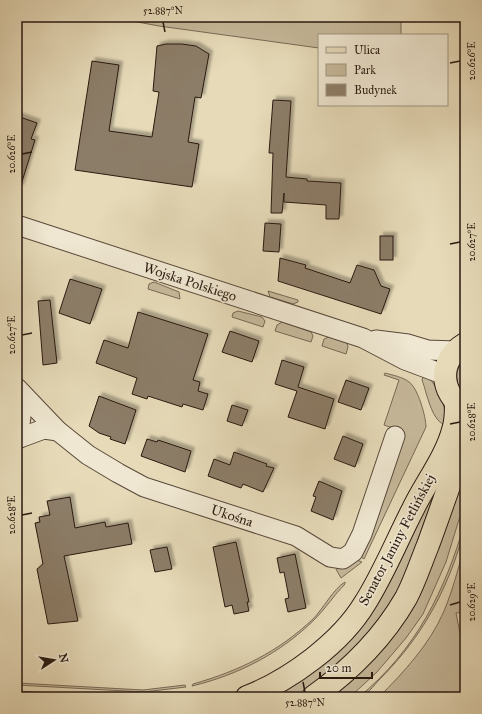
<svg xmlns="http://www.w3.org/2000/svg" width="482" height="714" font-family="'IM FELL Great Primer',serif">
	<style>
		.green { fill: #c6b99b; stroke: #786956 }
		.building { fill: #8c7d67; stroke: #2a1910; filter: url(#shadow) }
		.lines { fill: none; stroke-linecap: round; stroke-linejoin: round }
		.minor-casing { stroke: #59493a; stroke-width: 21 }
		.major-casing { stroke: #2a1910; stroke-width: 24 }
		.minor { stroke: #efe7d1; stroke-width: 19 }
		.major { stroke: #e6dab8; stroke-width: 22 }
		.ticks { fill: none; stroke: #2a1910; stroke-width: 1.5 }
		.labels { text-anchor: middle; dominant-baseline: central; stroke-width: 3.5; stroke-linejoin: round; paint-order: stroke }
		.street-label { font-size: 14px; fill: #2a1910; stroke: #efe7d1 }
		.neatline { fill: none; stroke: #2a1910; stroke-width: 1.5 }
		.ticks-label { font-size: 10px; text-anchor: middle; fill: #2a1910 }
	</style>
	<defs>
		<filter id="shadow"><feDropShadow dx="3.5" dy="-3.5" stdDeviation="1" flood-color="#0004"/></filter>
	</defs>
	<rect width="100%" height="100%" fill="#e6dab8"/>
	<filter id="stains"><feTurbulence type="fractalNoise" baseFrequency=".005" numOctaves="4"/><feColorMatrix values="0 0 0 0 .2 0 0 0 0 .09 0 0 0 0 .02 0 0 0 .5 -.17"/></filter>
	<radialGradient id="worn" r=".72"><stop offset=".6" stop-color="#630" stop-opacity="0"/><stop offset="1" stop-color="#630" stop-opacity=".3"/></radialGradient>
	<g class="green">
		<path d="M111 17H401V35H319V48L159 26Z"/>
		<path d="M154 282 179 292 180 299 148 289 149 284Z"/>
		<path d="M268 291 298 300V302L293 304 270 297Z"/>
		<path d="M238 311 262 317 265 321 263 327 232 317 233 313Z"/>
		<path d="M282 322 311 332 313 336 311 342 275 331 277 325Z"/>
		<path d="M329 337 347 343 348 347 346 354 322 346 324 339Z"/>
		<path d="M465 357V397C454 385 454 370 465 357Z"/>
		<path d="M385 373C392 375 403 377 409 382 418 388 426 417 426 427L364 559 360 556 368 540 404 432 384 425 399 380 384 375Z"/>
		<path d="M424 374C439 385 447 407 445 425 431 420 427 393 422 380Z"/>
		<path d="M451 448 403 581 378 623 362 642 312 687 297 697H272L308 674Z"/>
		<path d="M465 458V500L446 562 423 614 406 638 377 672 351 696 330 697 358 673Z"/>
		<path d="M465 522C465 534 459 547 455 560 438 607 415 644 379 680 374 685 366 697 359 697 416 650 445 591 465 522Z"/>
		<path d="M465 546V612L456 613 465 659V697H379C404 672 430 644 444 611 453 590 458 568 465 546Z"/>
		<path d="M357 560 362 562 341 578 336 569 349 566Z"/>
		<path d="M345 582V584C334 595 326 608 315 619 281 653 238 675 192 686L193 684C239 671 278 652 313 619 323 609 334 588 345 582Z"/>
		<path d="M17 683 143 690 185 685 186 687 144 692 17 685Z"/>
		<path d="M17 691 138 697H17Z"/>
	</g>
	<g class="building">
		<path d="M166 44H182L196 46 209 54 201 98 195 97 188 142 199 144 192 187 75 170 92 61 119 65 109 131 152 137 159 92 153 91 157 46Z"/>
		<path d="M273 100 291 101 286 177 307 179V181L341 183 339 219H326V205L284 202V193L282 213H271L273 153H269Z"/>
		<path d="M17 116 37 123 31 139 35 140 20 188 17 187Z"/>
		<path d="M265 223 281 224 279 252 263 251Z"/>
		<rect x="380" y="236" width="13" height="24"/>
		<path d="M280 258 306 265 305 268 350 283 357 265 374 270 381 286 390 289 381 314 278 281Z"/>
		<path d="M70 279 102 289 90 324 59 313Z"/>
		<path d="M50 300 57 363 43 365 38 301Z"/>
		<path d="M138 312 208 334 193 380 200 382 198 391 208 394 203 410 183 404 182 407 148 396 147 399 132 394 137 378 96 363 104 340 128 348Z"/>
		<path d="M230 331 259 341 252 362 222 352Z"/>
		<path d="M282 360 304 367 298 387 334 399 325 429 288 417 297 391 275 384Z"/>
		<path d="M346 380 369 388 361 410 338 402Z"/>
		<path d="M99 396 136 410 125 444 110 439 111 437 99 433 89 426Z"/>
		<path d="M232 405 248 410 242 426 227 421Z"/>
		<path d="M343 436 363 444 355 467 334 459Z"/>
		<path d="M147 439 157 442 158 440 191 451 185 472 141 456Z"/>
		<path d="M234 452 267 464 266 466 274 468 263 492 243 484 241 488 208 476 214 459 230 465Z"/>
		<path d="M319 481 342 491 333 520 311 511 316 497 313 496Z"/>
		<path d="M70 497 75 528 105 522 106 527 128 523 132 544 64 556 78 621 48 624 37 569 43 564 35 523 40 522 39 517 50 515 47 501Z"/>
		<path d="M236 542 249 602H247L249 611 234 614 232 605 225 607 213 547Z"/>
		<path d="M167 547 172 569 155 572 150 550Z"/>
		<path d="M295 554 306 608 288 612 285 599 289 598 284 572 280 573 277 558Z"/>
	</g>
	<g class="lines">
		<defs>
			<g id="minor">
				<path d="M17 225 363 338 405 360 445 375"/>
				<path d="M376 340 408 344 428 350 455 351"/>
				<path d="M17 388 58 431 88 455 118 473 144 487 296 536 330 557 343 559 353 552 362 534 395 436"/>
				<path d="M17 439 44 429 58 431"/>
				<path d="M18 439 22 409 19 391"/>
			</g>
			<g id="major">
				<path d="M465 344C437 361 440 392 465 410"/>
				<path d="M247 697C290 680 341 643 365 603 384 573 397 540 413 509 425 484 446 457 453 430 456 422 456 412 456 403"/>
				<path d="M313 697C351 670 383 638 406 598 415 581 421 562 428 545 441 510 452 476 465 442"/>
			</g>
		</defs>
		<use href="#minor" class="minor-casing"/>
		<use href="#major" class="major-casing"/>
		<use href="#minor" class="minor"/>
		<use href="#major" class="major"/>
	</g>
	<path class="ticks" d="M163 22 165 32M450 63 460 61M22 154 32 152M450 244 460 242M22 335 32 333M450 424 460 422M22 515 32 513M450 605 460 602M303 682 305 692"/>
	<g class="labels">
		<g class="street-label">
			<text transform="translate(190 282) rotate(18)">Wojska Polskiego</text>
			<text transform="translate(232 516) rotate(18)">Ukośna</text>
			<text transform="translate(397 540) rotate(-62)">Senator Janiny Fetlińskiej</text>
		</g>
	</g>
	<rect width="482" height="714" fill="none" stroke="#e6dab8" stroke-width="44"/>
	<rect x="318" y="34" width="130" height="72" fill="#efe7d1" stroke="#a09584"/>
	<rect x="326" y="47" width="20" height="6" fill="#e6dab8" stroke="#a09584"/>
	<text x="354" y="54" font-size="12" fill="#2a1910">Ulica</text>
	<rect x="326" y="64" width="20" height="12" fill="#c6b99b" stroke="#a09584"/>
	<text x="354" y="74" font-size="12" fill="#2a1910">Park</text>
	<rect x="326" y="84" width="20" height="12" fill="#8c7d67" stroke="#a09584"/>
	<text x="354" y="94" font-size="12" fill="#2a1910">Budynek</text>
	<g transform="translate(54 660) rotate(78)" stroke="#efe7d1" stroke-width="3" paint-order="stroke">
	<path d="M0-3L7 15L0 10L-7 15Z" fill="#2a1910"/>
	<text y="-6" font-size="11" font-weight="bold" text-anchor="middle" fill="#2a1910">N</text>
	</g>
	<path d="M320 672v6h52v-6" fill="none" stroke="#2a1910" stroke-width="2"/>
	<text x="326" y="672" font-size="12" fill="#2a1910" stroke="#efe7d1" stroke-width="3" paint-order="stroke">20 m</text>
	<rect x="22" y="22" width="438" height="670" class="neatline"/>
	<g class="ticks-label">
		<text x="163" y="14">52.887°N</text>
		<text transform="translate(471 61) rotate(-90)" y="4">20.626°E</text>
		<text transform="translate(11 154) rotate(-90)" y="4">20.626°E</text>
		<text transform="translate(471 242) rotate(-90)" y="4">20.627°E</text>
		<text transform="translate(11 335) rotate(-90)" y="4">20.627°E</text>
		<text transform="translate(471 422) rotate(-90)" y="4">20.628°E</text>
		<text transform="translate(11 515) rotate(-90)" y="4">20.628°E</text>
		<text transform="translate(471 602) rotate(-90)" y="4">20.629°E</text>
		<text x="305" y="706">52.887°N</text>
	</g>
	<rect width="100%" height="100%" filter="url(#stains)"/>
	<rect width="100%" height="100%" fill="url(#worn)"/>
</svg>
